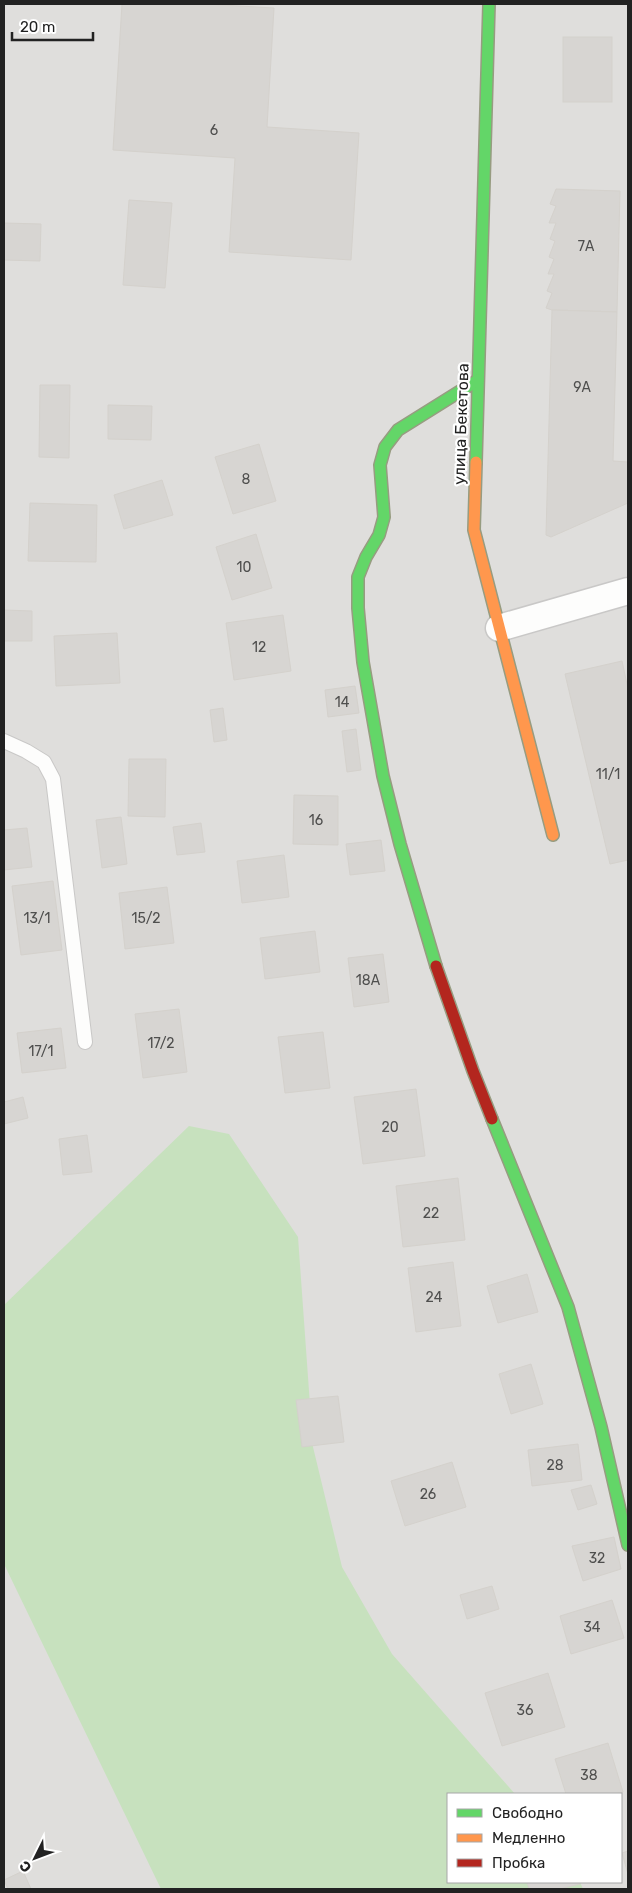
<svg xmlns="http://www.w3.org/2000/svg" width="632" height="1893" font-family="Rubik,sans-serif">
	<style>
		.residential { fill: #dfdedc; fill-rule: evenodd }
		.forest { fill: #c7e1be }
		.building { fill: #d7d5d2; stroke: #d4d1cc }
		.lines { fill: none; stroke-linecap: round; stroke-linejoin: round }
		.lane-casing { stroke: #c9c8c7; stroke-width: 16 }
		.street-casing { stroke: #c9c8c7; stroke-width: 29 }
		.fast-casing { stroke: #979c81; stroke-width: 14 }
		.slow-casing { stroke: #979c81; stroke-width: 14 }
		.jam-casing { stroke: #979c81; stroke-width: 14 }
		.lane { stroke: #fdfdfc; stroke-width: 14 }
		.street { stroke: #fdfdfc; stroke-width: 26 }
		.fast { stroke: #63d668; stroke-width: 11 }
		.slow { stroke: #ff974d; stroke-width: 11 }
		.jam { stroke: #b3261e; stroke-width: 11 }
		.labels { text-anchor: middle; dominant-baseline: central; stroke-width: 4.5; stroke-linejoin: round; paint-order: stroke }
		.number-label { font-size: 14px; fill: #4f4f4e }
		.street-label { font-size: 16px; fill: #222; stroke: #fff }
	</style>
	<rect width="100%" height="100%" fill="#f0efeb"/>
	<path class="residential" d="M4 4H628V1889H4ZM448 1794H621V1882H448Z"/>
	<path class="forest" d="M189 1126 229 1134 298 1237 313 1447 342 1567 392 1654 515 1794H448V1882H580L583 1889H161L4 1564V1305Z"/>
	<g class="building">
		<path d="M122 4H205L274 8 267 127 359 133 351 260 229 252 235 158 113 150Z"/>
		<rect x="563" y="37" width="49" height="65"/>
		<path d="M556 189 620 191 617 312 552 310 546 308 552 293 547 291 554 274H548L554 259 549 257 555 241 550 239 556 223H549L556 206 550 204Z"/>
		<path d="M129 200 172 203 165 288 123 285Z"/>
		<path d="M4 223 41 224 40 261 4 260Z"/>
		<path d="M552 310 617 312 613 461 628 462V503L551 537 546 535Z"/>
		<path d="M40 385H70L69 458 39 457Z"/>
		<path d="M108 405 152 406 151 440 108 439Z"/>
		<path d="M259 444 276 501 233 514 215 457Z"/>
		<path d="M162 480 173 515 124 529 114 495Z"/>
		<path d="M30 503 97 505 96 562 28 561Z"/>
		<path d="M256 534 272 588 232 600 216 547Z"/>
		<path d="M4 610 32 611V641H4Z"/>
		<path d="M283 615 291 671 234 680 226 623Z"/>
		<path d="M117 633 120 683 56 686 54 636Z"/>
		<path d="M622 661 628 689V860L610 864 565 674Z"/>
		<path d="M355 686 359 713 328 717 325 690Z"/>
		<path d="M223 708 227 740 214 742 210 710Z"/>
		<path d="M356 729 361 770 347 772 342 731Z"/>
		<path d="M129 759H166L165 817 128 816Z"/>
		<path d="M294 795 338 796V845L293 844Z"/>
		<path d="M121 817 127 864 102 868 96 820Z"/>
		<path d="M201 823 205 852 177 855 173 827Z"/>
		<path d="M27 828 32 867 4 870V830Z"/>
		<path d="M381 840 385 871 350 875 346 844Z"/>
		<path d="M284 855 289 897 242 903 237 861Z"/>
		<path d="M53 881 62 950 21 955 12 886Z"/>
		<path d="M167 887 174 943 125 949 119 893Z"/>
		<path d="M315 931 320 972 265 979 260 938Z"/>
		<path d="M383 954 389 1002 354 1007 348 958Z"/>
		<path d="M179 1009 187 1072 143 1078 135 1014Z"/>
		<path d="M61 1028 66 1068 22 1073 17 1033Z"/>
		<path d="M323 1032 330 1088 285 1093 278 1037Z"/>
		<path d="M416 1089 425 1156 363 1164 354 1097Z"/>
		<path d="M23 1097 28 1118 4 1124V1102Z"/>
		<path d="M87 1135 92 1172 63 1175 59 1139Z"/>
		<path d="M458 1178 465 1240 403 1247 396 1186Z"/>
		<path d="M453 1262 461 1326 416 1332 408 1268Z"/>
		<path d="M527 1274 538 1312 498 1323 487 1286Z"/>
		<path d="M531 1364 543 1404 511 1414 499 1374Z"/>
		<path d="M338 1396 344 1442 302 1447 296 1400Z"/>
		<path d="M578 1444 582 1480 532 1486 528 1450Z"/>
		<path d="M452 1462 466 1507 405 1526 391 1481Z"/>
		<path d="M591 1485 597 1504 578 1510 571 1490Z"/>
		<path d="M614 1537 621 1569 583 1581 572 1546Z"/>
		<path d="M492 1586 499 1609 467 1619 460 1595Z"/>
		<path d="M612 1600 624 1638 571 1654 560 1616Z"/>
		<path d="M548 1673 565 1727 502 1746 485 1693Z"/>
		<path d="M608 1743 623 1792 615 1794H566L555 1759Z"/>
		<path d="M628 1851V1874L622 1853Z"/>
		<path d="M23 1871 31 1889H8L4 1880Z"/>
		<path d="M527 1882H580V1884L560 1889H529Z"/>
	</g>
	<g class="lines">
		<defs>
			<path id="lane" d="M4 741 26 751 44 762 53 779 85 1042"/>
			<path id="street" d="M499 628 628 591"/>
			<g id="fast">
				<path d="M476 462 489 4"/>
				<path d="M436 966 400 844 383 776 363 662 358 608V577L366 557 379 535 384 517 380 465 385 447 398 430 478 380"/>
				<path d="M492 1119 568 1307 601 1427 628 1545"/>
			</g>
			<path id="slow" d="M476 462 474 530 553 835"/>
			<path id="jam" d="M436 966 473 1071 492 1119"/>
		</defs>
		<use href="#lane" class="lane-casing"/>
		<use href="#street" class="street-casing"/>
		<use href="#fast" class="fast-casing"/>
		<use href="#slow" class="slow-casing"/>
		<use href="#jam" class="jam-casing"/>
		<use href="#lane" class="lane"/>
		<use href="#street" class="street"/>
		<use href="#fast" class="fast"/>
		<use href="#slow" class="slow"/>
		<use href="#jam" class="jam"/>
	</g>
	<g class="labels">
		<g class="number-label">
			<text x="214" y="130">6</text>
			<text x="586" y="246">7А</text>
			<text x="582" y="387">9А</text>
			<text x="246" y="479">8</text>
			<text x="244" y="567">10</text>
			<text x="259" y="647">12</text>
			<text x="342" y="702">14</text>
			<text x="608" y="774">11/1</text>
			<text x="316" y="820">16</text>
			<text x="37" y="918">13/1</text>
			<text x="146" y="918">15/2</text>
			<text x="368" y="980">18А</text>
			<text x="161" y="1043">17/2</text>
			<text x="41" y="1051">17/1</text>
			<text x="390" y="1127">20</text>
			<text x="431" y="1213">22</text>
			<text x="434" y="1297">24</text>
			<text x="555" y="1465">28</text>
			<text x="428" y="1494">26</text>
			<text x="597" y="1558">32</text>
			<text x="592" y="1627">34</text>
			<text x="525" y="1710">36</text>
			<text x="589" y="1775">38</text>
		</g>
		<g class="street-label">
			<text transform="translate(461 424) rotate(-88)">улица Бекетова</text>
		</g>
	</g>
	<rect width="632" height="1893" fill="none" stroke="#222222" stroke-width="10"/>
	<rect x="447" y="1793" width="175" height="90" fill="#ffffff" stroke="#a7a7a7"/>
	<rect x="457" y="1809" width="25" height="8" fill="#63d668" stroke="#a7a7a7"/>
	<text x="492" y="1818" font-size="15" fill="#222222">Свободно</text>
	<rect x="457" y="1834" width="25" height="8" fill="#ff974d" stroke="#a7a7a7"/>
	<text x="492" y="1843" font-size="15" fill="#222222">Медленно</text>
	<rect x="457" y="1859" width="25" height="8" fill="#b3261e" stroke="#a7a7a7"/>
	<text x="492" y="1868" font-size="15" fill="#222222">Пробка</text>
	<g transform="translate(35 1858) rotate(228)" stroke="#ffffff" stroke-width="4" paint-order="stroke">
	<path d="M0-4L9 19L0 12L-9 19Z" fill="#222222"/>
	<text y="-8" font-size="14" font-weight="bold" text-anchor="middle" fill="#222222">С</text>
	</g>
	<path d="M12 32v8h81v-8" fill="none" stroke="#222222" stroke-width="2.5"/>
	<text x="20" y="32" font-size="15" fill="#222222" stroke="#ffffff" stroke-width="4" paint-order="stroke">20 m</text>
</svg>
